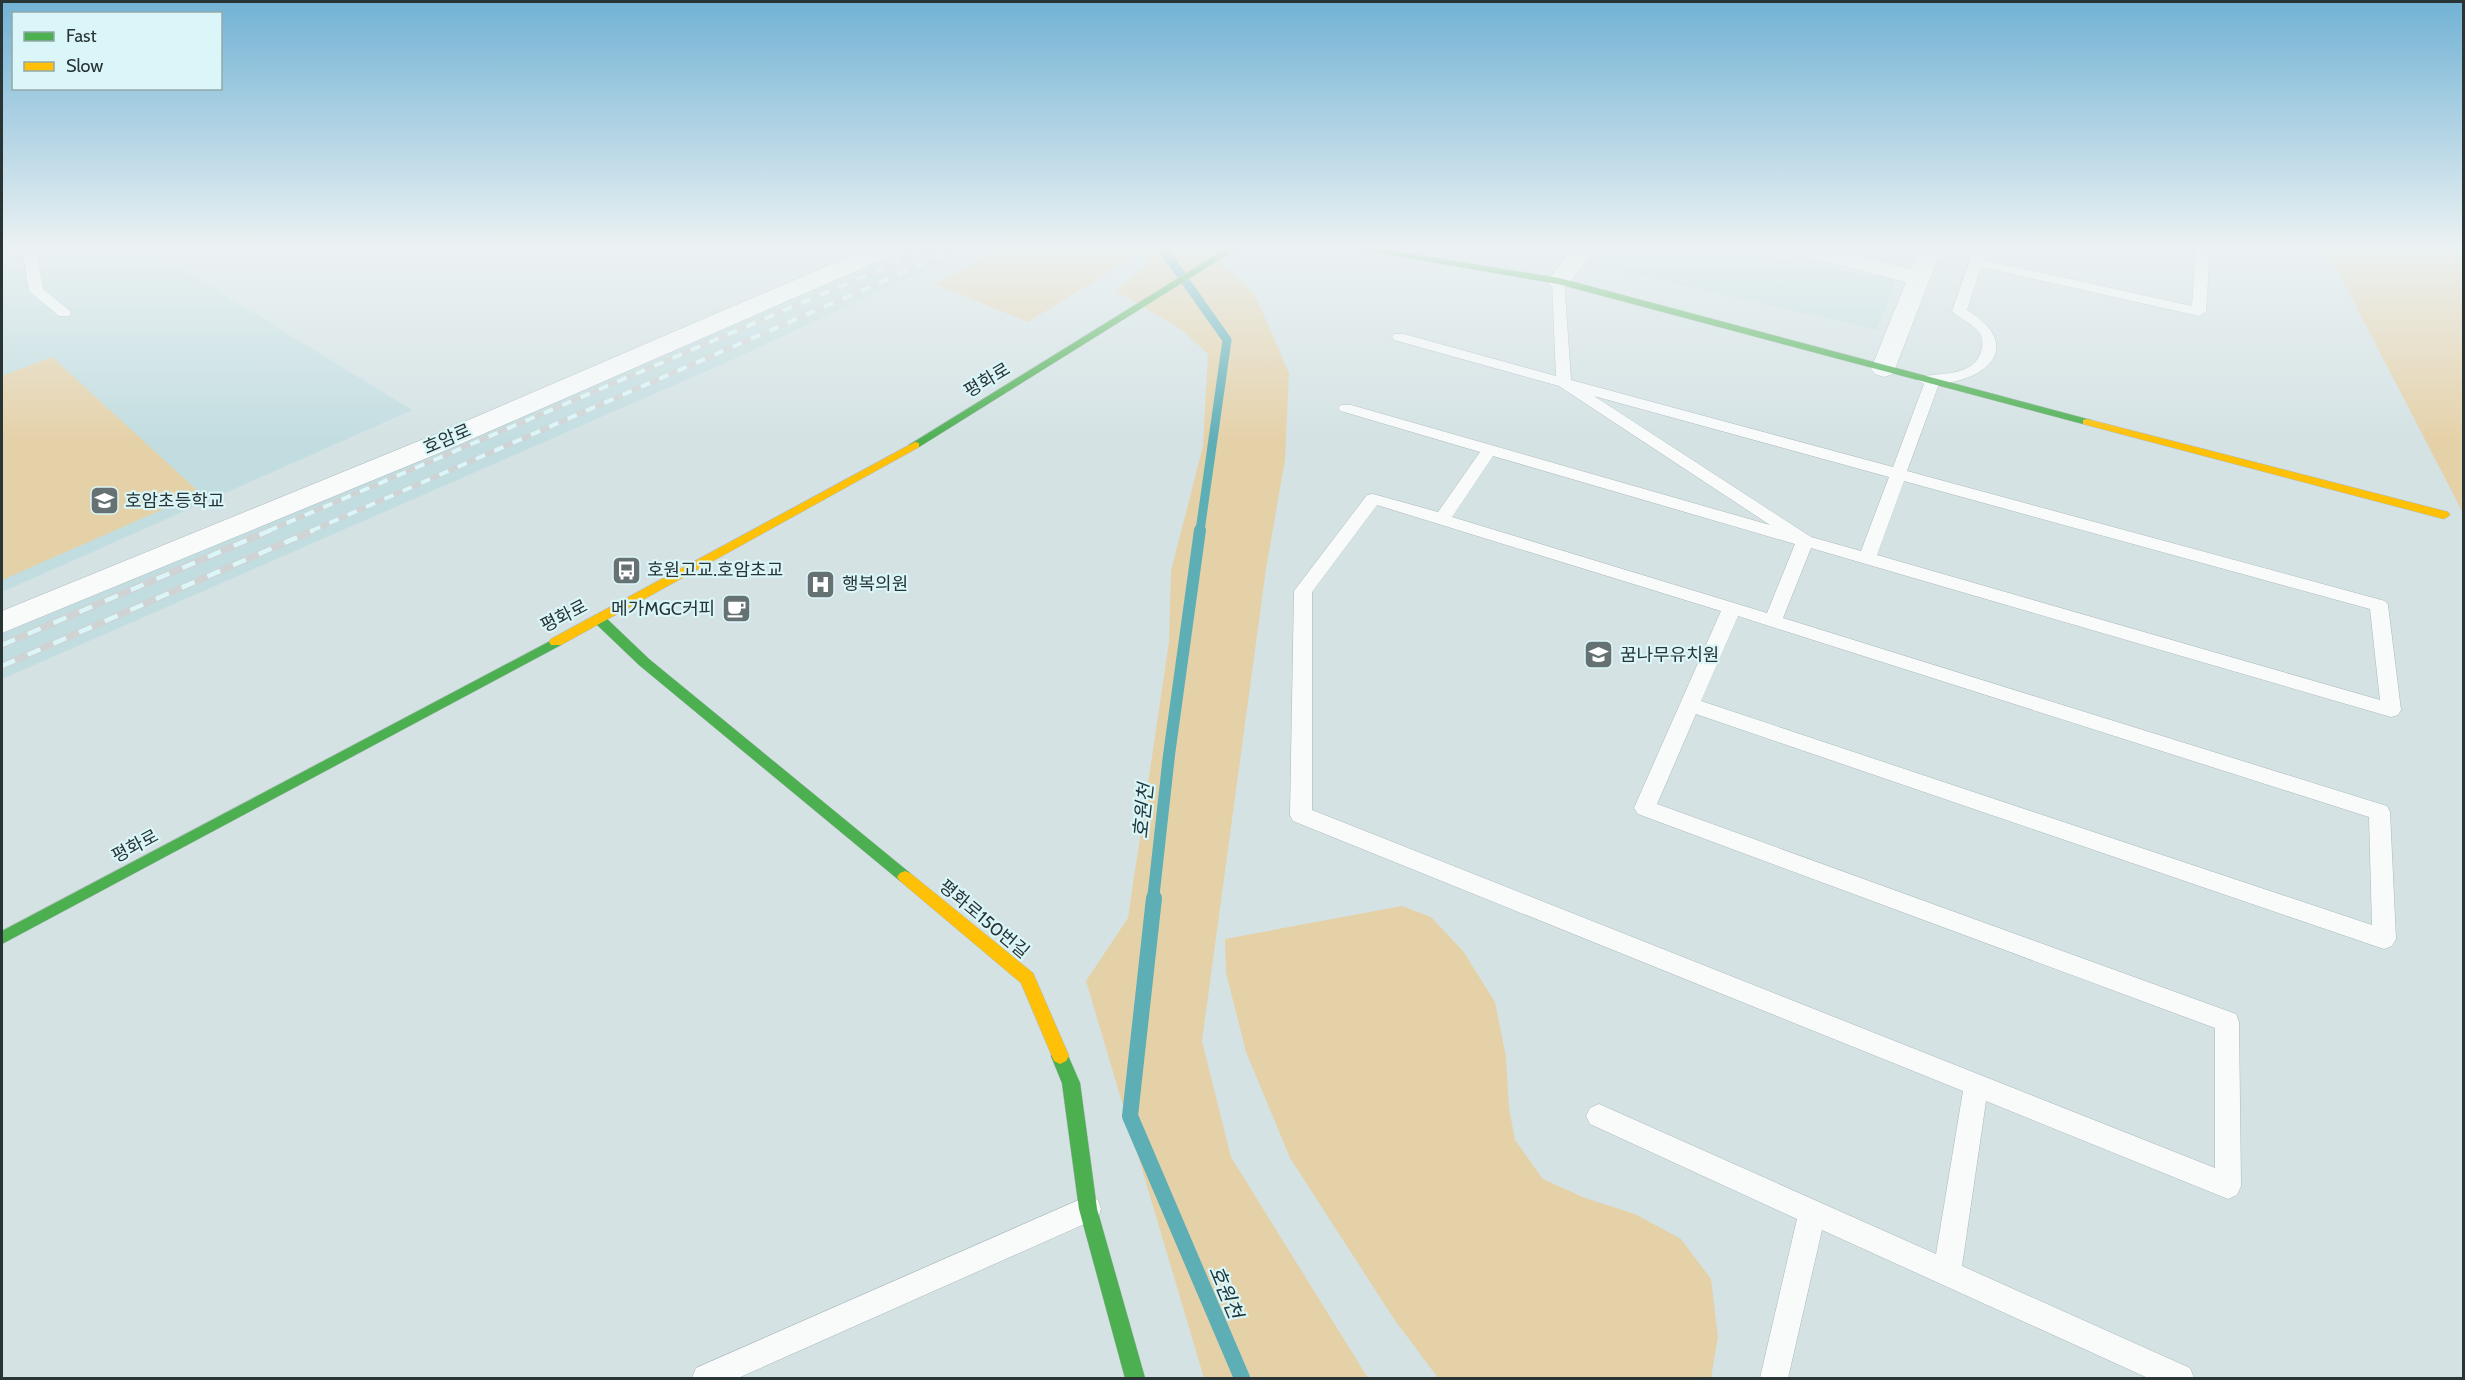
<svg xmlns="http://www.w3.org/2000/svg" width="2465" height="1380" font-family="Cabin,'Noto Sans KR',sans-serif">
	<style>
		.built { fill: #c2dde0 }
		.green { fill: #e5d1a8 }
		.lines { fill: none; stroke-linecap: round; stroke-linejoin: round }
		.stream-far2 { stroke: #5eaeb6; stroke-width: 9 }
		.stream-far1 { stroke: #5eaeb6; stroke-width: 12 }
		.stream { stroke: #5eaeb6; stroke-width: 16 }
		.lane-casing { stroke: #acb8ba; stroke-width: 1 }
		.street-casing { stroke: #acb8ba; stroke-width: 1 }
		.fast-casing { stroke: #acb8ba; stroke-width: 1 }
		.slow-casing { stroke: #acb8ba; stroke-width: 1 }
		.lane { fill: #f9fbfb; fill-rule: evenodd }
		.street { fill: #f9fbfb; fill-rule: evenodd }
		.fast { fill: #4caf50; fill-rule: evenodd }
		.slow { fill: #ffc107; fill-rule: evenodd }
		.rail-far1-casing { stroke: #cfd3d3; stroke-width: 5 }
		.rail-casing { stroke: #cfd3d3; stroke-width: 7 }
		.rail-far1 { stroke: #daf6f9; stroke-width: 4; stroke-dasharray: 10; stroke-linecap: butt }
		.rail { stroke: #daf6f9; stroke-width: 4.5; stroke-dasharray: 14; stroke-linecap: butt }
		.labels { text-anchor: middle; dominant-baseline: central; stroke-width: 4.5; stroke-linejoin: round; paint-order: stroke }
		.street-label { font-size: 18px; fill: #293435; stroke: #daf6f9 }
		.poi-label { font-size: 18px; fill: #293435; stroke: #daf6f9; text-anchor: start }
		.water-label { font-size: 20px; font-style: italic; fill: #1d3537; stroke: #daf6f9 }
	</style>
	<rect width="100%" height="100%" fill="#d4e2e4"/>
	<g class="built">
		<path d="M2 248H148L412 410 2 592Z"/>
		<path d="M911 248H974L727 362 2 679V634L622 374Z"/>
		<path d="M1463 248H1546L1534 261Z"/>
		<path d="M1603 248H1717L1896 280 1877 330 1589 264Z"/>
	</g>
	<g class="green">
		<path d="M999 248H1124L1135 256 1028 322 935 284Z"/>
		<path d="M1138 248H1208L1255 295 1289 373 1285 460 1266 569 1202 1041 1231 1157 1368 1378H1204L1086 981 1128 918 1169 642 1171 571 1203 446 1208 354 1182 330 1116 291 1149 263Z"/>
		<path d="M2326 248H2463V515V513Z"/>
		<path d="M52 357 200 493 2 580V376Z"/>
		<path d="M1402 906 1431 917 1463 951 1495 1002 1506 1057 1509 1108 1515 1140 1543 1179 1585 1198 1635 1214 1681 1239 1711 1279 1718 1337 1711 1378H1438L1394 1319 1290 1158 1246 1052 1226 973 1225 939Z"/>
	</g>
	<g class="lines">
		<path class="stream-far2" d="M1162 248 1227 340 1200 531"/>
		<path class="stream-far1" d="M1153 900 1169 755 1200 530"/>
		<path class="stream" d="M1154 898 1130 1116 1242 1378"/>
		<defs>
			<g id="lane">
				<path d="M22 248H36L43 289 69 310 71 313 69 316H59L29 291Z"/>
				<path d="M1974 248H1987L1984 260 2192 306 2196 248H2210L2206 312 2199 316 1981 267 1967 310C2023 344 1991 379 1939 384L1907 471 2385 601 2388 605 2401 710 2398 715 2391 717 1811 548 1783 618 2387 806 2390 812 2396 939 2392 946 2384 949 1696 714 1657 804 2236 1014 2239 1022 2241 1186 2237 1195 2228 1199 1986 1101 1962 1266 2190 1368 2194 1378H2148L1822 1230 1788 1378H1760L1797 1219 1590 1124 1586 1116 1590 1108 1599 1104 1608 1108 1936 1254 1963 1091 1293 821 1290 815 1294 591 1367 495 1373 494 1438 512 1480 452 1341 411 1338 408 1341 405H1351L1770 525 1559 386 1394 340 1392 337 1394 334H1404L1556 376 1552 281 1559 277 1564 278 1571 380 1893 467 1924 384 1916 380 1919 377C1940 372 1976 378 1982 348 1983 342 1982 335 1978 331 1971 322 1959 319 1952 311ZM1594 396 1889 477 1861 551 1811 537ZM1493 456 1795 544 1767 613 1452 517ZM1904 481 2370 609 2380 700 1877 555ZM1377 505 1721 611 1634 808 1638 814 2215 1028V1168L1312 810V592ZM1738 616 2369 817 2372 925 1701 701Z"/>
				<path d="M1088 1196 1098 1200 1101 1209 1098 1218 738 1378H692L696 1368Z"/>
			</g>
			<g id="street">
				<path d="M869 248H900L897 253 456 446 2 633V611L436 434Z"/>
				<path d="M1573 248H1596L1567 286 1559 288 1551 286 1547 281Z"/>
				<path d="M1789 248H1829L1911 269 1920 248H1942L1893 374 1884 377 1875 374 1871 369 1906 282 1792 253Z"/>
			</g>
			<g id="fast">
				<path d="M1227 248H1238L919 447H911L909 445Z"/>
				<path d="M1351 248H1374L1559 278 2091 420 2092 422 2091 424H2083L1558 284Z"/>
				<path d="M599 615 604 616 649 659 910 873 913 877 910 881 905 883 900 881 639 665 594 622 593 619 594 616Z"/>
				<path d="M556 638 561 639 563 642 561 645 2 944V931Z"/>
				<path d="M1060 1048 1066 1051 1080 1083 1097 1209 1145 1378H1125L1079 1209 1062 1083 1051 1056 1054 1051Z"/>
			</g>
			<g id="slow">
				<path d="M2087 419 2448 512 2450 515 2444 519 2083 424V420Z"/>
				<path d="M915 442 919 443V447L561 645H551L549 642 551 639Z"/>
				<path d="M905 871 910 873 1033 973 1069 1056 1066 1061 1060 1064 1054 1061 1021 983 900 881 897 877 900 873Z"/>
			</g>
		</defs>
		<use href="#lane" class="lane-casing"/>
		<use href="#street" class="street-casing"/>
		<use href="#fast" class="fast-casing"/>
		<use href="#slow" class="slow-casing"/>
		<use href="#lane" class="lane"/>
		<use href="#street" class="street"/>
		<use href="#fast" class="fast"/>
		<use href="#slow" class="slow"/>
		<defs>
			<g id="rail-far1">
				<path d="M268 531 930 248"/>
				<path d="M311 531 959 248"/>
			</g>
			<g id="rail">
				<path d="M2 645 271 530"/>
				<path d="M2 666 314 530"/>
			</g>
		</defs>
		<use href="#rail-far1" class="rail-far1-casing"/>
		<use href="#rail" class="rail-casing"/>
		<use href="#rail-far1" class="rail-far1"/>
		<use href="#rail" class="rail"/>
	</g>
	<linearGradient id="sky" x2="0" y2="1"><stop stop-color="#71b2d4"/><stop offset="0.56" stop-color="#ecf2f3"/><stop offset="1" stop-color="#ecf2f3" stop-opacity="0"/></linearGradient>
	<rect width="2465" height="442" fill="url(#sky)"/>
	<defs>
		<symbol id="school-square" viewBox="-11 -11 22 22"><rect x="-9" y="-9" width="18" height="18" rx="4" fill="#657172" stroke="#daf6f9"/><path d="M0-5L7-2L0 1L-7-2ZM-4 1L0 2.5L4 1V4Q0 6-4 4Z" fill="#fff"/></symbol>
		<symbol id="bus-square" viewBox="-11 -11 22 22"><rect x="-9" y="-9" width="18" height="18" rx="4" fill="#657172" stroke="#daf6f9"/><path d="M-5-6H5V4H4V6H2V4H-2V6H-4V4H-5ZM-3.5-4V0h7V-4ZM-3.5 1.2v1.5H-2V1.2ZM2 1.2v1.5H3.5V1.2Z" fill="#fff"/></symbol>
		<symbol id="hospital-square" viewBox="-11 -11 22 22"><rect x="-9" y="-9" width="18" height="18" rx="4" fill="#657172" stroke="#daf6f9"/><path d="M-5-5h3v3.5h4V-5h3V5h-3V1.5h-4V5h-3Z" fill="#fff"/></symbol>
		<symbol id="cafe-square" viewBox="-11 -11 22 22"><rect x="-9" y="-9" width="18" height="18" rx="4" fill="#657172" stroke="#daf6f9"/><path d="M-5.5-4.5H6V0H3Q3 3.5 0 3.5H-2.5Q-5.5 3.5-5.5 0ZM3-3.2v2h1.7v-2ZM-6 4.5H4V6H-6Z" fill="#fff"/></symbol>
	</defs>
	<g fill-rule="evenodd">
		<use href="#school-square" x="88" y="484" width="33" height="33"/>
		<use href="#bus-square" x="610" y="554" width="33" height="33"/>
		<use href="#hospital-square" x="804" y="568" width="33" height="33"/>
		<use href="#cafe-square" x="720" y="592" width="33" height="33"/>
		<use href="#school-square" x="1582" y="638" width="33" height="33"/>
	</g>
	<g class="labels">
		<g class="street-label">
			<text transform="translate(987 380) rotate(-31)">평화로</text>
			<text transform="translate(447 439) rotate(-23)">호암로</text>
			<text transform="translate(564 616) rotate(-27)">평화로</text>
			<text transform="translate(135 846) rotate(-28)">평화로</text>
			<text transform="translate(984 919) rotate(40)">평화로150번길</text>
		</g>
		<g class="poi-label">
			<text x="125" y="501">호암초등학교</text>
			<text x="647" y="570">호원고교.호암초교</text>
			<text x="842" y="584">행복의원</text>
			<text x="715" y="609" text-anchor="end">메가MGC커피</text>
			<text x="1620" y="655">꿈나무유치원</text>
		</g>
		<g class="water-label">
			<text transform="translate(1143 811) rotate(-84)">호원천</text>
			<text transform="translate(1226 1292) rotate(67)">호원천</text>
		</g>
	</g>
	<rect width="2465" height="1380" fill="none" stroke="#293435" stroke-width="6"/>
	<rect x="12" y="12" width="210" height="78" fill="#daf6f9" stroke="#93a8ab" stroke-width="1.5"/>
	<rect x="24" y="32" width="30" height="9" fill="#4caf50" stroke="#93a8ab" stroke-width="1.5"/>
	<text x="66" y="42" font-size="18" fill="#293435">Fast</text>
	<rect x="24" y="62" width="30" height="9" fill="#ffc107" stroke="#93a8ab" stroke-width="1.5"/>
	<text x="66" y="72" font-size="18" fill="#293435">Slow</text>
</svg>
